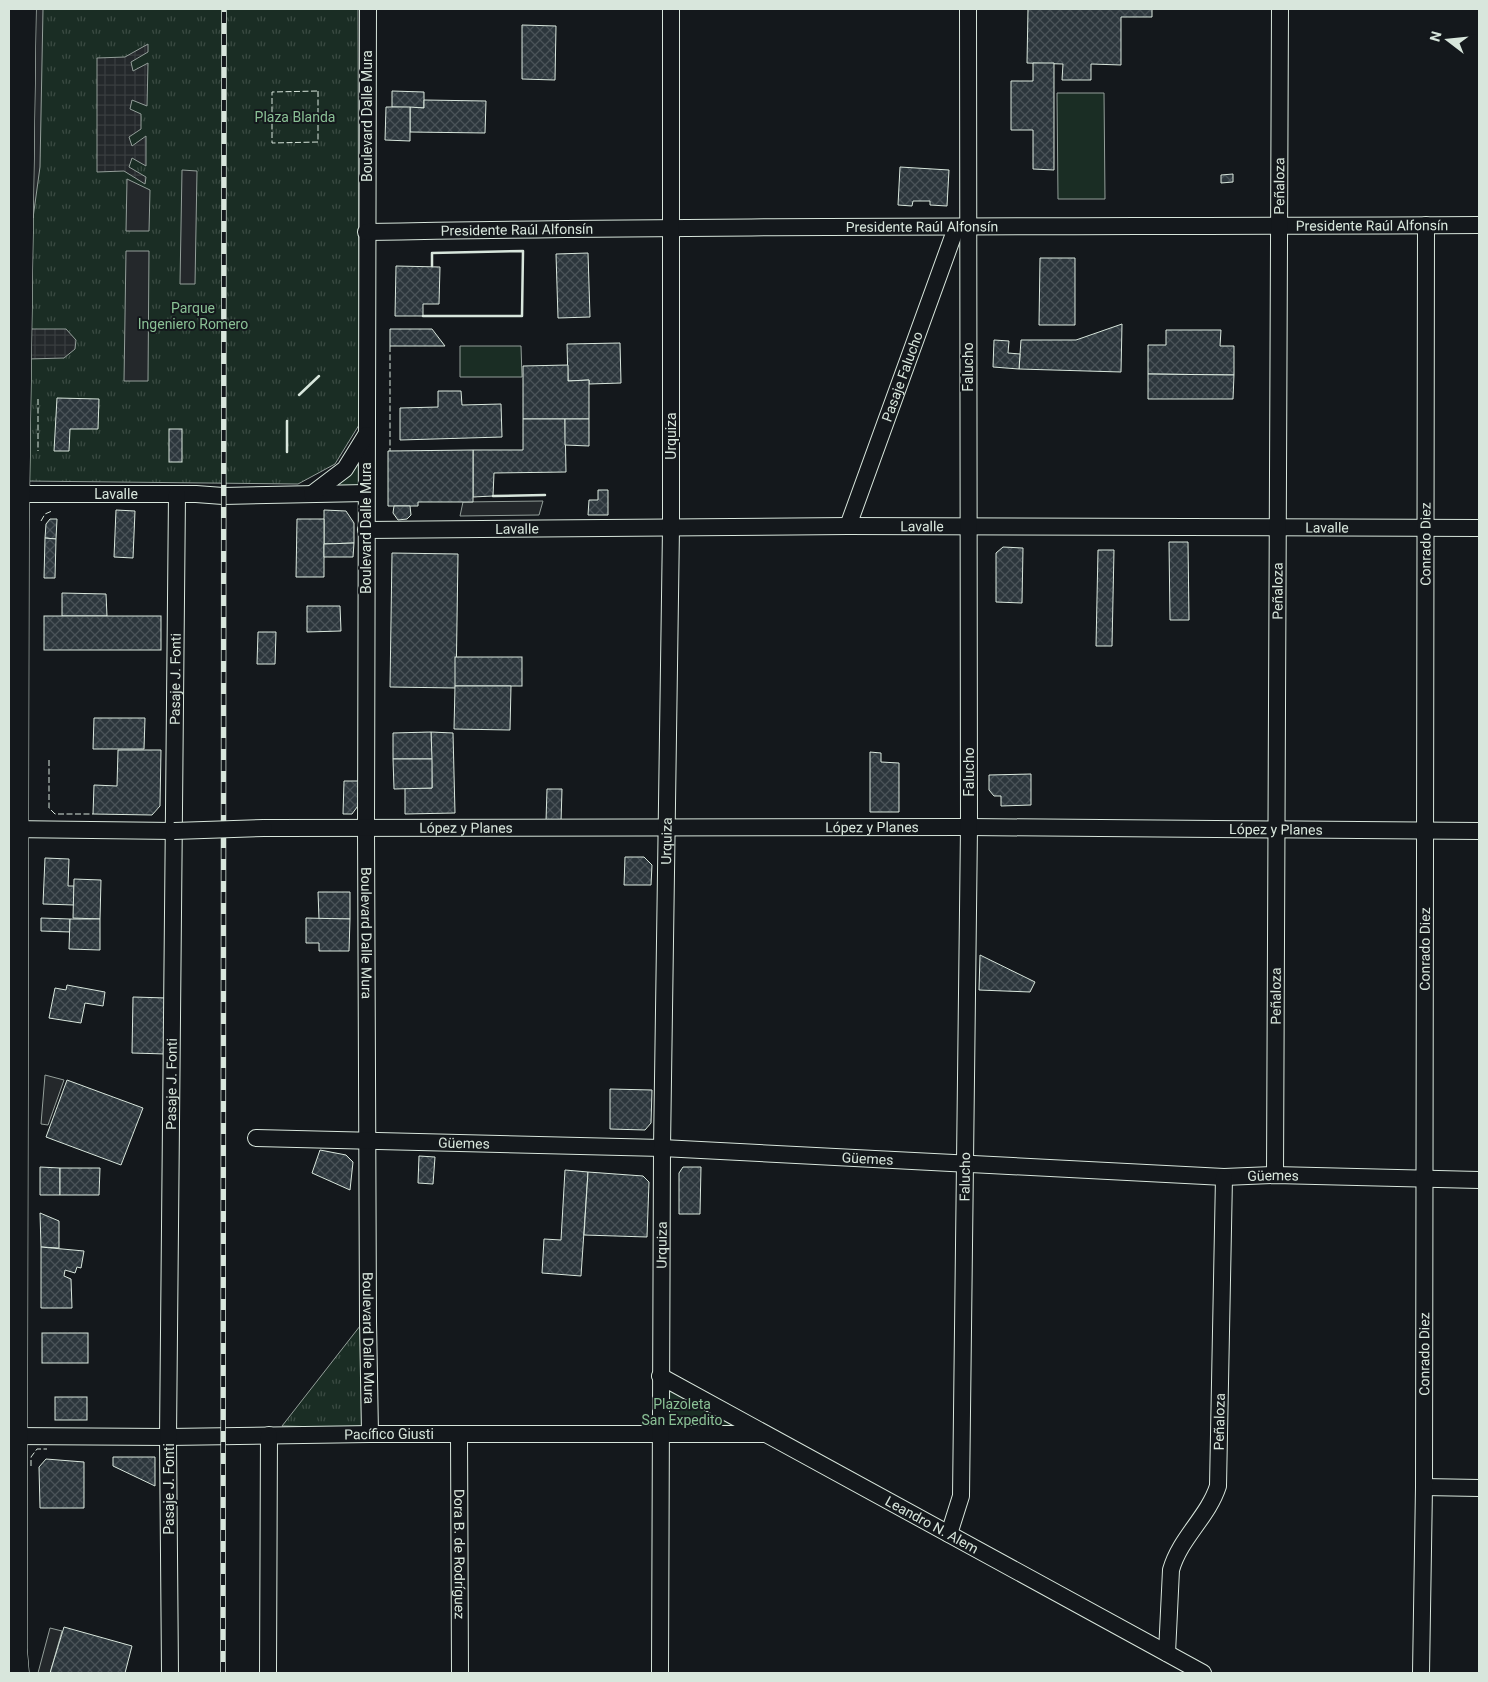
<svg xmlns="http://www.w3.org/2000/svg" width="1488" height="1682" font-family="Roboto,sans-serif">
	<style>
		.grass { fill: #1a2d24; stroke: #939e99 }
		.park { fill: url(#park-tufts); stroke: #939e99 }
		.parking { fill: #24282b; stroke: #939e99 }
		.plaza { fill: url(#plaza-grid); stroke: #939e99 }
		.building { fill: url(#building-cross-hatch); stroke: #d8e6dc }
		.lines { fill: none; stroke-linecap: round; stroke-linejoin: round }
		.street-casing { stroke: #d8e6dc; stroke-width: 18 }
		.highway-casing { stroke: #d8e6dc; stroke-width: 29 }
		.street { stroke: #14181c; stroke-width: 16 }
		.highway { stroke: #14181c; stroke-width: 28 }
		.rail-casing { stroke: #d8e6dc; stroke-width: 5.5 }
		.rail { stroke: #14181c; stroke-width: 4; stroke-dasharray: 11; stroke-linecap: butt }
		.street-bridge-casing { stroke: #d8e6dc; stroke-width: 18; stroke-linecap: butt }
		.street-bridge { stroke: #14181c; stroke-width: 16 }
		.fence { stroke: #d8e6dc; stroke-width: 1; stroke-dasharray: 6 2.5; stroke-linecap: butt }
		.wall { stroke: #d8e6dc; stroke-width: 2.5 }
		.labels { text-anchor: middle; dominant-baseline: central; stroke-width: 4; stroke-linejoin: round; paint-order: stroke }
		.street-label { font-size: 14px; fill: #d8e6dc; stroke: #14181c }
		.park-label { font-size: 14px; fill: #8ac095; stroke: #14181c }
	</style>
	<defs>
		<pattern id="park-tufts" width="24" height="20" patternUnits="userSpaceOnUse" patternTransform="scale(1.25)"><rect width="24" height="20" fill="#1a2d24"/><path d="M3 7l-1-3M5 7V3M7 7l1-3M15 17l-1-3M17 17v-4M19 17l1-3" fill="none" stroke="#3b4b43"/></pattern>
		<pattern id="plaza-grid" width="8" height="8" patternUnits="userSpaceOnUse" patternTransform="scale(1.25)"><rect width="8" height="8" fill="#24282b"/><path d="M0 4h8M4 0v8" fill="none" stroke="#393d3f"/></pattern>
		<pattern id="building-cross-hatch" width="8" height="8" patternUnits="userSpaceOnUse" patternTransform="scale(1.25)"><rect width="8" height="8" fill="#2c363c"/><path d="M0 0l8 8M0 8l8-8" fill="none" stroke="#4a5358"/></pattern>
	</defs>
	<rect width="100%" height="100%" fill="#14181c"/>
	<g class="grass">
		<path d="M1104 93 1105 199H1058L1057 93Z"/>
		<path d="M460 346H521L522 377H460Z"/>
		<path d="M364 442 362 489 323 490Z"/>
	</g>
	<g class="park">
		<path d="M32 9H358L359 425 335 464 298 484 25 481Z"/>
		<path d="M365 1319V1428L282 1426 360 1326Z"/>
		<path d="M660 1376 765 1434 660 1433Z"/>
	</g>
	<g class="parking">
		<path d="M28 9H43L40 167 33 218Z"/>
		<path d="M182 170 197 171 195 284H180Z"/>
		<path d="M127 179 150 190 149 231H126Z"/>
		<path d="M126 251H149L148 381H124Z"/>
		<path d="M543 501 539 515 460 516 463 502Z"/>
		<path d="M45 1075 64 1080 48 1125 41 1124Z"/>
		<path d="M50 1628 62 1631 50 1673H38Z"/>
	</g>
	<g class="plaza">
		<path d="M148 44V52L131 62 133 71 148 63 147 106 132 100 130 109 141 114V129L129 137 132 146 146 136V166L132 158 129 167 146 177 145 184 124 171 97 172V58L125 57Z"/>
		<path d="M28 329H66L76 340 75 349 64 358 28 359Z"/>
	</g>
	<g class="building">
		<path d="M1028 9H1152V17H1121V65L1091 64V80H1062L1063 64 1027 63Z"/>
		<path d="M522 25 556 26 555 80 522 79Z"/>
		<path d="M1033 63H1054V170L1033 169V130H1011V81H1033Z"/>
		<path d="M392 91 424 92V108L392 107Z"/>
		<path d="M424 100 486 101 485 133 410 132V107L424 108Z"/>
		<path d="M386 107H410V141L385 140Z"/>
		<path d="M900 167 949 170 947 206 930 205V201H913L912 206 898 205Z"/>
		<path d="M1233 174V182L1221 183V175Z"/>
		<path d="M588 253 590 317 558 318 556 254Z"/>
		<path d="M1040 258H1075V325H1039Z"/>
		<path d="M396 266 440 267 439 304H423V316H395Z"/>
		<path d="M1122 324 1121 372 1019 369 1021 340H1076Z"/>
		<path d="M390 329H432L445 346H390Z"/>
		<path d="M1166 330H1221L1220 346H1234V375L1148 374V345H1166Z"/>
		<path d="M994 340 1009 341 1008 353 1020 354 1019 369 993 367Z"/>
		<path d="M620 343 621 383 589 384V380L568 381 567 344Z"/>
		<path d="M568 365V381L589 380V419H523V366Z"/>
		<path d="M1148 374 1234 375 1233 399H1148Z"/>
		<path d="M438 391H461L462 405 501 404 502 437 400 440V408L438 407Z"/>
		<path d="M57 398 99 399 98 429H70L69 451H54Z"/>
		<path d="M523 419H565L566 472 494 473 493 496 473 497V450H523Z"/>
		<path d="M565 419H589V446L565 445Z"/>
		<rect x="169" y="429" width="13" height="33"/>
		<path d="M473 450V502H418V506H388V451Z"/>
		<path d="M598 490H608V515H588L589 500H598Z"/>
		<path d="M394 506H410L411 515 407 519 398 520 393 513Z"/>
		<path d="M116 510 135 511 133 558 114 557Z"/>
		<path d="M324 510 346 511 354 523V543L324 544Z"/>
		<path d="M50 519H57L56 539 45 538 46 524Z"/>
		<path d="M297 519H324V577H296Z"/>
		<path d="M45 538 56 539 55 578H44Z"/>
		<path d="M1169 542H1188L1189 620H1170Z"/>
		<path d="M354 543 353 557H324V544Z"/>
		<path d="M1003 547 1023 548 1022 603 996 602V553Z"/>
		<path d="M1098 550H1114L1112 646H1096Z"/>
		<path d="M392 553 458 554 456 688 390 687Z"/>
		<path d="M62 593 106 594 107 616H62Z"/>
		<path d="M307 606H340L341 631 307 632Z"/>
		<rect x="44" y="616" width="117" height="34"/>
		<path d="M258 632H276L275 664H257Z"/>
		<rect x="455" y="657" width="67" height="29"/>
		<path d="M455 686H511L510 730 454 729Z"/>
		<path d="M94 718H145L144 749H93Z"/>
		<path d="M431 732 453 733 455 813 405 814V788H432Z"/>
		<path d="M431 732 432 759H393V733Z"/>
		<path d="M118 750H161L160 806 152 815 93 814 94 785 117 786Z"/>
		<path d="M870 752 881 753V762L899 763V812H870Z"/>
		<path d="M393 759H432V788L394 789Z"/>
		<path d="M1031 774V805L1001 806V796H994L989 790V775Z"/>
		<path d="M344 781H361L360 803 352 814H343Z"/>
		<path d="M547 789H562L561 822 546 821Z"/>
		<path d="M625 857H644L652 865 651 885H624Z"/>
		<path d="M45 858 69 859 68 886H74V905L43 904Z"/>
		<path d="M74 879 101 880 100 919 73 918Z"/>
		<path d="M318 892H350V919H319Z"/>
		<path d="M41 918 70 919V932L41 931Z"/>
		<path d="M306 918 350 919 349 951H319V943H306Z"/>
		<path d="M70 919H100V950L69 949Z"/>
		<path d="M980 955 1035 982 1030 992 979 990Z"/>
		<path d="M67 985 105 992 103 1006 85 1003 81 1023 49 1018 55 988 66 990Z"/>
		<path d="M133 997 167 998 166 1054 132 1053Z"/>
		<path d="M67 1080 143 1108 121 1165 46 1137Z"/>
		<path d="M610 1089 652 1090 651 1123 645 1130 610 1129Z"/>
		<path d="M320 1150 346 1155 353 1162 350 1190 312 1173Z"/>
		<path d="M419 1156 435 1157 433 1184 418 1183Z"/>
		<path d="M40 1167 60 1168V1195H40Z"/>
		<path d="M683 1167H701L700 1214H679V1173Z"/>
		<path d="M60 1168H100L99 1195H60Z"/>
		<path d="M565 1170 588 1172 581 1276 542 1273 544 1239 561 1240Z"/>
		<path d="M588 1172 643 1176 649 1182 647 1237 584 1235Z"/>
		<path d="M40 1213 59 1221V1248L41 1247Z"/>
		<path d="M41 1247 84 1251 81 1268 77 1267 75 1273 65 1270 64 1276 71 1279 72 1308H41Z"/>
		<rect x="42" y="1333" width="46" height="30"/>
		<rect x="55" y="1397" width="32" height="23"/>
		<path d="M113 1457H155V1486L113 1466Z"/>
		<path d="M46 1459 84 1462V1508H40L39 1467Z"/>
		<path d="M64 1627 132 1646 125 1673H50Z"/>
	</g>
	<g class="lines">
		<defs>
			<g id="street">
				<path id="s1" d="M368 9 366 828 368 1321 370 1434"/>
				<path id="s2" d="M366 232C737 225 1108 227 1479 225"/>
				<path id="s3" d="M16 494H196L223 496 366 493"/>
				<path d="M312 494 345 469 366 435"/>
				<path id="s4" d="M848 526 956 228"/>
				<path id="s5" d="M366 530 848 526 1479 528"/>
				<path id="s6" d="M264 828 969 827 1479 831"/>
				<path d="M9 829 174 831"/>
				<path id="s7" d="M256 1138 662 1148 1224 1177 1275 1175 1479 1180"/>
				<path id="s8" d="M1275 1175 1280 9"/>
				<path id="s9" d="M660 1376 1203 1673"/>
				<path id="s10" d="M459 1434 460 1673"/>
				<path id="s11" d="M13 1436 168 1437 370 1434H765"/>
				<path d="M1424 1487 1479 1488"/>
				<path id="s12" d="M949 1534 961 1496 969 827 968 9"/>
				<path id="s13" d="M1167 1653 1171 1570C1180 1538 1208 1517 1218 1486L1224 1177"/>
				<path id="s14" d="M170 1673 168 1437 177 494"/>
				<path d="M268 1673 269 1435"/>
				<path id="s15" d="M660 1673 662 1148 671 528V9"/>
				<path id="s16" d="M1421 1673 1424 1487 1426 225"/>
			</g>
			<path id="highway" d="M15 1673 13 1649 15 532 22 9"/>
		</defs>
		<use href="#street" class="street-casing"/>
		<use href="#highway" class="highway-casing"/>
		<use href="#street" class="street"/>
		<use href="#highway" class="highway"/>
		<defs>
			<path id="rail" d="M223 1673 224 9"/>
		</defs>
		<use href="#rail" class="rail-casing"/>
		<use href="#rail" class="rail"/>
		<defs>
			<path id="street-bridge" d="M174 831 264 828"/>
		</defs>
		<use href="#street-bridge" class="street-bridge-casing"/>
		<use href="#street-bridge" class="street-bridge"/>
		<g class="fence">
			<path d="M318 91V142L272 143V92Z"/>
			<path d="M390 346V451"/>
			<path d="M38 399V451"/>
			<path d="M41 521 45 514 52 511"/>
			<path d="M49 760V808L55 814H93"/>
			<path d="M31 1466V1457L37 1449H47"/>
		</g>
		<g class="wall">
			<path d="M423 316H522L523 251 432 253V266"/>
			<path d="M299 395 319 376"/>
			<path d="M287 452V421"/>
			<path d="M493 496 545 495"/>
		</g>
	</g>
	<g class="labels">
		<g class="street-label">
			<text transform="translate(367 116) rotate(-90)">Boulevard Dalle Mura</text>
			<text stroke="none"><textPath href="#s8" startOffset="989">Peñaloza</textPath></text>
			<text stroke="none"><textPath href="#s2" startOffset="1006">Presidente Raúl Alfonsín</textPath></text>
			<text stroke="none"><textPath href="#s2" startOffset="556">Presidente Raúl Alfonsín</textPath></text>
			<text stroke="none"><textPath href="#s2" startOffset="151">Presidente Raúl Alfonsín</textPath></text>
			<text transform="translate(968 367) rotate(-90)">Falucho</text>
			<text stroke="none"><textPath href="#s4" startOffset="159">Pasaje Falucho</textPath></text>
			<text transform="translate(671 436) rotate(-90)">Urquiza</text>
			<text stroke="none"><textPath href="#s3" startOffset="100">Lavalle</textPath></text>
			<text stroke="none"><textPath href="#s5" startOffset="556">Lavalle</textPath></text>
			<text stroke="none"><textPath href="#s5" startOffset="961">Lavalle</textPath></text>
			<text transform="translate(366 528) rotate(-90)">Boulevard Dalle Mura</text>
			<text stroke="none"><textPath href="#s5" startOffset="151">Lavalle</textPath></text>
			<text stroke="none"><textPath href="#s16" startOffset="1129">Conrado Diez</textPath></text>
			<text stroke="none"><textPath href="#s8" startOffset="584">Peñaloza</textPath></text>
			<text stroke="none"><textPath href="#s14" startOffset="994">Pasaje J. Fonti</textPath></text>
			<text transform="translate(969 772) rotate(-90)">Falucho</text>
			<text stroke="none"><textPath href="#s6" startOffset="202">López y Planes</textPath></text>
			<text stroke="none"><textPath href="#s6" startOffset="608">López y Planes</textPath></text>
			<text stroke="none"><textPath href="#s6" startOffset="1012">López y Planes</textPath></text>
			<text stroke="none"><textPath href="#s15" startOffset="832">Urquiza</textPath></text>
			<text stroke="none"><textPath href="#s1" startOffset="924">Boulevard Dalle Mura</textPath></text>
			<text stroke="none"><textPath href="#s16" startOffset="724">Conrado Diez</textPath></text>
			<text stroke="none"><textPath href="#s8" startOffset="179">Peñaloza</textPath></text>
			<text stroke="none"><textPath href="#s14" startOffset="589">Pasaje J. Fonti</textPath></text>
			<text stroke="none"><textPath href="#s7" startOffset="208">Güemes</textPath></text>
			<text stroke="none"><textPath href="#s7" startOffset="612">Güemes</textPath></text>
			<text stroke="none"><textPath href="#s7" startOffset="1018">Güemes</textPath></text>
			<text stroke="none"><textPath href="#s12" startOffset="359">Falucho</textPath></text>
			<text stroke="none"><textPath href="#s15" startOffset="428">Urquiza</textPath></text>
			<text stroke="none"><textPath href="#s1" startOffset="1329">Boulevard Dalle Mura</textPath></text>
			<text stroke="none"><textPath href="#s16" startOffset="319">Conrado Diez</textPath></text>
			<text stroke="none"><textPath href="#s13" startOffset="244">Peñaloza</textPath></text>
			<text stroke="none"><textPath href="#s11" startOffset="376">Pacífico Giusti</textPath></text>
			<text transform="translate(169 1489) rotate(-90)">Pasaje J. Fonti</text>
			<text stroke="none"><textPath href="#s9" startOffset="310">Leandro N. Alem</textPath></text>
			<text stroke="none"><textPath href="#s10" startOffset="120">Dora B. de Rodríguez</textPath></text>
		</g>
		<g class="park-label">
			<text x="295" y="117">Plaza Blanda</text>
			<text x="193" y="308">Parque<tspan x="193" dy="16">Ingeniero Romero</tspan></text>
			<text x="682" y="1404">Plazoleta<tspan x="682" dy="16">San Expedito</tspan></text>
		</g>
	</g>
	<rect width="1488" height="1682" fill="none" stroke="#d8e6dc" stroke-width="20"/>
	<g transform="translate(1448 40) rotate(286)" stroke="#14181c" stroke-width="4" paint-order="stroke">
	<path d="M0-4L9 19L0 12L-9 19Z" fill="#d8e6dc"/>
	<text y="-8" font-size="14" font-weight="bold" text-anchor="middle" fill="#d8e6dc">N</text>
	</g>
</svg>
